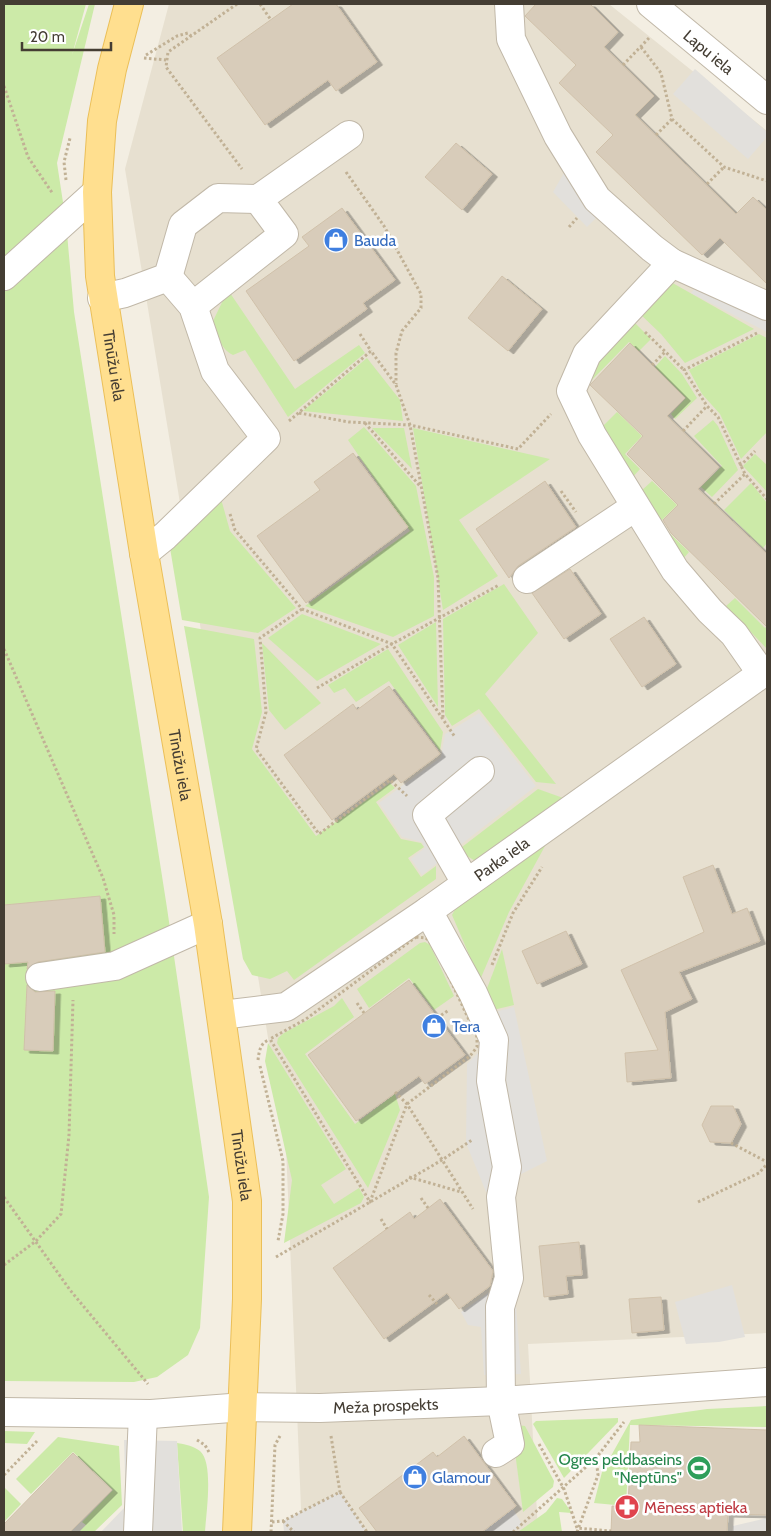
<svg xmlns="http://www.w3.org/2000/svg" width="771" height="1536" font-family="Cabin,sans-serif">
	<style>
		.residential { fill: #e7e0d0 }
		.green { fill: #cceaa8 }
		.parking { fill: #e2e0dc }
		.building { fill: #d8ccba; stroke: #d0c1aa; filter: url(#shadow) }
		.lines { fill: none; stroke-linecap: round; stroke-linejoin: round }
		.minor-casing { stroke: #c1b8a8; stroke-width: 30 }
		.major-casing { stroke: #ebbf58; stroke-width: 30 }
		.path { stroke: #c1b195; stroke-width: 3; stroke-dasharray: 2.5 2.5; stroke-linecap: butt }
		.minor { stroke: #fff; stroke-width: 28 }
		.major { stroke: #ffdf8f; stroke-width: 28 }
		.labels { text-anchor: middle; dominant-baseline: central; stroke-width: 5; stroke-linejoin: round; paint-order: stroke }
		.street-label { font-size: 16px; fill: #443d33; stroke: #fff }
		.shop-label { font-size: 16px; fill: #366cbe; stroke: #fff; text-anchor: start }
		.leisure-label { font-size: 16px; fill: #27864d; stroke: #fff; text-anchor: end }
		.health-label { font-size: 16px; fill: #be3a42; stroke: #fff; text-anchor: start }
	</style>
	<defs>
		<filter id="shadow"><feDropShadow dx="5.5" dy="3" stdDeviation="0" flood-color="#0004"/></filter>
	</defs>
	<rect width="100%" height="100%" fill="#f3eee2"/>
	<path class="residential" d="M169 4H609L767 131V1333L528 1344 538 1532H302L286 1147 125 169Z"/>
	<g class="green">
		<path d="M4 4H86L72 55 89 4H95L57 163 66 222 74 312 167 908 209 1197 200 1328 188 1355 157 1377 134 1382 4 1381Z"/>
		<path d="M669 281 754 329 685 363 661 334 638 312Z"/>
		<path d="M228 290 295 389 359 345 365 353 288 417 245 350 233 355C220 349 217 334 213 321Z"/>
		<path d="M630 318 651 339 639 351 629 342 587 385V362Z"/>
		<path d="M759 334 767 338V432L741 459 720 414 702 394 689 370Z"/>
		<path d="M665 356 682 374 697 398 675 419 671 414 686 398 655 367Z"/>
		<path d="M367 358 400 400 403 421 303 411Z"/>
		<path d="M617 412 642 436 625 454 640 469 631 479 601 428Z"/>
		<path d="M713 420 718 426 738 470 712 497 701 487 722 466 694 436Z"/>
		<path d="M364 427 416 486 434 577V616L393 637 305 606 410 531 348 440Z"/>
		<path d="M372 428H404L412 469Z"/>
		<path d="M413 428 550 459 459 520 498 576 443 610Z"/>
		<path d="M755 454 767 465V492L743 466Z"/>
		<path d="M652 481 677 505 659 523 689 552 682 560 640 492Z"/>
		<path d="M751 483 767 503V543L763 548 724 510Z"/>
		<path d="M218 488 230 531 296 608 258 633 182 620 168 536Z"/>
		<path d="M504 584 538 633 485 694 556 784 536 782 479 709 452 726 445 715 443 619Z"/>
		<path d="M735 598 765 628 767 626V649L726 606Z"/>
		<path d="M302 614 381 644 317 681 268 638Z"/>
		<path d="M436 622 438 707 398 645Z"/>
		<path d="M184 626 254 639 262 712 252 749 316 836 390 783 395 788 376 802 401 839 421 843 424 847 408 858 421 877 436 866V879L294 980 287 971 270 979 252 975 243 959Z"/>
		<path d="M262 643 321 703 285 730 269 710Z"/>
		<path d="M388 649 443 732 440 751 389 681 356 702 345 688 334 693 328 685Z"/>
		<path d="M538 789 566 799 477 862 467 856 462 847Z"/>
		<path d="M551 835 509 912 480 980 452 915 460 900Z"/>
		<path d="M425 942 430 945 454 996 434 1010 409 978 369 1008 357 989 420 943Z"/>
		<path d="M502 949 514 1005 493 1010 486 991Z"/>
		<path d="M342 998 354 1017 305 1054 355 1124 395 1094 400 1110 368 1188 277 1043 278 1038 284 1033 334 1006Z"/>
		<path d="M268 1043 346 1169 321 1185 334 1204 359 1188 364 1197 361 1203 284 1243 292 1180 265 1061Z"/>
		<path d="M767 1406V1427L630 1425 626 1506 594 1503 602 1472 631 1420 707 1409Z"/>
		<path d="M618 1418V1422L564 1478 533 1424 536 1421Z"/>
		<path d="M517 1425 525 1426 554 1481 553 1487 523 1512 512 1430Z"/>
		<path d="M4 1431 35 1432 27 1444 4 1443Z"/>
		<path d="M58 1437 119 1446 122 1505 94 1532 80 1531 86 1525 82 1522 113 1490 73 1452 31 1494 16 1479Z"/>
		<path d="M177 1443C185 1444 193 1446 200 1451 214 1463 206 1514 205 1532H183Z"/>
		<path d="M4 1487 21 1504 4 1522Z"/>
		<path d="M557 1498 562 1499 572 1513 559 1512 562 1532H518L546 1512Z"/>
	</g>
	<g class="parking">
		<path d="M695 69 767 132V137L748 159 673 94Z"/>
		<path d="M572 159 606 208 587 227 553 192Z"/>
		<path d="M703 277 767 306V332L691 293Z"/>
		<path d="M479 713 536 786 422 875 411 859 425 848 422 842 402 837 379 803 441 757 445 734Z"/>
		<path d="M514 1007 547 1161 486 1192 466 1143 467 1064 485 1046 483 1015Z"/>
		<path d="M509 1278H514L521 1374 484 1375 481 1327 468 1325 461 1312Z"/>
		<path d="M732 1285 745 1337 719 1342 686 1344 675 1302Z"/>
		<path d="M124 1440 177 1441 182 1532H101L126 1506Z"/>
		<path d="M340 1492 367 1532H284L283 1521Z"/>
		<path d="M513 1509 522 1524 513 1532H482Z"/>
		<path d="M767 1518V1532H733V1526Z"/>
	</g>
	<g class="building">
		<path d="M293 4H336L377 62 336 91 328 80 265 125 217 58Z"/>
		<path d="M536 4H590L618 32 604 47 654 96 635 115 736 214 753 197 767 210V284L720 238 702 255 596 152 613 135 559 83 576 65 525 16Z"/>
		<path d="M456 143 492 174 462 210 425 177Z"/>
		<path d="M342 208 395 280 363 303 367 309 294 361 246 291 309 246 302 237Z"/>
		<path d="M502 276 542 309 508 351 468 318Z"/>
		<path d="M630 343 685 398 667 416 719 467 698 489 767 554V627L671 533 663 520 678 505 627 454 643 436 590 385Z"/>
		<path d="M353 453 408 527 306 603 257 536 320 490 314 482Z"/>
		<path d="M545 481 576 527 518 566 509 578 476 529Z"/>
		<path d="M570 569 601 614 564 639 532 593Z"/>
		<path d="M644 617 676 664 642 687 610 639Z"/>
		<path d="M389 686 440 754 401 783 394 774 332 820 284 755 353 704 357 710Z"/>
		<path d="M713 865 732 914 747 908 760 941 679 972 692 999 665 1012 671 1078 627 1082 625 1053 658 1050 621 970 704 932 683 877Z"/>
		<path d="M100 896 105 952 38 962 27 969 28 962 4 964V905Z"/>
		<path d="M566 931 582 964 537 984 522 951Z"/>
		<path d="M409 980 465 1055 425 1084 419 1076 356 1121 308 1055Z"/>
		<path d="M27 985 35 992 55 991 53 1051 24 1050Z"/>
		<path d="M711 1106H733L741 1124 731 1143 710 1142 702 1125Z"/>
		<path d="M440 1199 493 1271 490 1286 459 1309 447 1293 384 1339 333 1268 410 1212 414 1219Z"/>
		<path d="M579 1242 582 1275 566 1276 568 1294 544 1297 539 1246Z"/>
		<path d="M661 1297 664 1330 632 1333 629 1299Z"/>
		<path d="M639 1425 767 1430V1515L728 1514 727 1532H611L612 1506 628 1507 631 1442H640Z"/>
		<path d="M464 1436 516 1506 482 1532H377L359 1508 433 1452 437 1457Z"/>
		<path d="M73 1453 112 1490 70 1532H4V1524Z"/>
	</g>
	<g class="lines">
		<defs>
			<g id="minor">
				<path d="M509 4 511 39 558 136 597 199 652 248 672 263 767 306"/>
				<path id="s1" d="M651 4 767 100"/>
				<path d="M672 263 587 354 571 391 592 435 675 570 710 611 734 634 762 674"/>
				<path d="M4 276 97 192"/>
				<path d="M102 298 125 293 168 277 183 225 218 198 258 199"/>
				<path d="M193 306 284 234 258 199 349 135"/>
				<path d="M144 553 165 536 266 438 215 371 193 306 168 277"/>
				<path d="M527 579 635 507"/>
				<path d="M466 883 427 815 480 771"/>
				<path d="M428 911 473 993 494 1040 491 1081 507 1167 501 1197 509 1278 500 1307 501 1401 510 1444 496 1453"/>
				<path d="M40 977 115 966 208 924"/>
				<path id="s2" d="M222 1015 286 1007 428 911 767 670"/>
				<path id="s3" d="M4 1412 151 1414 244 1407 320 1408 501 1401 767 1382"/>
				<path d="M138 1532 143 1414"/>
			</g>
			<g id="major">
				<path id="s4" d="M129 4 112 69 102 121 97 192 100 276 144 553 208 924 247 1201V1299L237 1532"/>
			</g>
		</defs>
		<use href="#minor" class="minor-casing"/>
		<use href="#major" class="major-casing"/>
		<g class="path">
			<path d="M237 4 168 52 166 67 242 169"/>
			<path d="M260 4 271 20"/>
			<path d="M641 47 661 73 672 119 724 167 767 181"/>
			<path d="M146 55 177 36 188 33 191 36"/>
			<path d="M144 58 166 60"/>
			<path d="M623 65 649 38"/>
			<path d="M4 86 28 157 53 194"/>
			<path d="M656 135 672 119"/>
			<path d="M346 172 384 226 421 294V308L402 331 396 353V384"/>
			<path d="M66 180 64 162 70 138"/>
			<path d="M707 184 724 167"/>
			<path d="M569 227 577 218"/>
			<path d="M645 332 684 370"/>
			<path d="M757 333 684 370 707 406 718 417 745 474 767 499"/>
			<path d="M360 334 371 351"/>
			<path d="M652 365 665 352"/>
			<path d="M299 413 349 422 410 425 518 449 551 414"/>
			<path d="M289 421 371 351 396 385 410 425 438 578 443 719"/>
			<path d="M365 423 420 486"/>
			<path d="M683 431 707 406"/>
			<path d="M740 466 755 451"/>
			<path d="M561 491 576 512"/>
			<path d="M714 504 745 474"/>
			<path d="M230 514 235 530 302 609 392 644 455 737"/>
			<path d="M302 609 260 638 266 712 256 749 319 834 390 780 407 796"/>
			<path d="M4 649 103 878 114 915V934"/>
			<path d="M317 688 392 644 499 585"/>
			<path d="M416 937 426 938 436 949 477 1037V1047L470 1056 407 1104 370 1202 270 1039 306 1019Z"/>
			<path d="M492 965 513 913 542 867"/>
			<path d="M357 1003 364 1013"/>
			<path d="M437 1018 449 1010"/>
			<path d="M258 1060C259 1052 260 1043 269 1040"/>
			<path d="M260 1066 283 1161V1214L278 1241"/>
			<path d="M395 1092 407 1104 473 1209"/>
			<path d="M731 1143 767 1162"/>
			<path d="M409 1177 461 1192"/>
			<path d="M4 1197 70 1290 148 1384"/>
			<path d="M421 1198 428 1208"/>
			<path d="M698 1202 759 1173 767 1164"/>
			<path d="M381 1219 387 1229"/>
			<path d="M276 1257 442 1160 472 1140"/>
			<path d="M4 1265 36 1241 61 1214 69 1135 73 1000"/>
			<path d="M429 1295 437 1304"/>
			<path d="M331 1436 340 1492"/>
			<path d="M197 1440 205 1445 210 1454"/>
			<path d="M539 1444 564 1489 577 1528 611 1531"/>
			<path d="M4 1475 37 1441"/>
			<path d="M283 1521 294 1532"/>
			<path d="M272 1522 283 1521 340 1492 367 1532"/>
			<path d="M271 1532 275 1445 280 1436"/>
			<path d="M513 1532 596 1458 624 1422"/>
			<path d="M577 1532 598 1475 596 1458"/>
		</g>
		<use href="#minor" class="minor"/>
		<use href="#major" class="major"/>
	</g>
	<defs>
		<symbol id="shop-disc" viewBox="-11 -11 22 22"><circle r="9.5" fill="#3f7fe0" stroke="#fff"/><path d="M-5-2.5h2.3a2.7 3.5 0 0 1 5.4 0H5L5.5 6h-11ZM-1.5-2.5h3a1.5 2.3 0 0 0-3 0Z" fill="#fff"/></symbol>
		<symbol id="stadium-disc" viewBox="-11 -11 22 22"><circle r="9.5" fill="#2e9e5b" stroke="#fff"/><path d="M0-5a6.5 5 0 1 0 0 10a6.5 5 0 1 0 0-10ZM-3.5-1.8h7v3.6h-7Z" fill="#fff"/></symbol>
		<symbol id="pharmacy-disc" viewBox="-11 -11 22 22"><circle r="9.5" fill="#e0444e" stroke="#fff"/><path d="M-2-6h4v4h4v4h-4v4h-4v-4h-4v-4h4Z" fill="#fff"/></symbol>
	</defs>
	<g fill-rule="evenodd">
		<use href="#shop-disc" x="322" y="226" width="28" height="28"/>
		<use href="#shop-disc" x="420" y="1012" width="28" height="28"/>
		<use href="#stadium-disc" x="685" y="1454" width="28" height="28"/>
		<use href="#shop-disc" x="401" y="1463" width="28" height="28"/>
		<use href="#pharmacy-disc" x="613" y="1493" width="28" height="28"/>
	</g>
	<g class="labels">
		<g class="street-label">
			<text stroke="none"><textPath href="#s1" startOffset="75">Lapu iela</textPath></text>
			<text stroke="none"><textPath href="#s4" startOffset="366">Tīnūžu iela</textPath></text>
			<text stroke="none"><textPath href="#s4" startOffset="771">Tīnūžu iela</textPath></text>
			<text stroke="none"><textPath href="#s2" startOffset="326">Parka iela</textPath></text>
			<text stroke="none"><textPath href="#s4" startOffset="1176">Tīnūžu iela</textPath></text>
			<text stroke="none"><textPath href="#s3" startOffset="382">Meža prospekts</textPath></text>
		</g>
		<g class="shop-label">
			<text x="354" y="240">Bauda</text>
			<text x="452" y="1026">Tera</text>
			<text x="432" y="1477">Glamour</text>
		</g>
		<g class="leisure-label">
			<text x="682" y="1459">Ogres peldbaseins<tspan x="682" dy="18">"Neptūns"</tspan></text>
		</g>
		<g class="health-label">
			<text x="644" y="1507">Mēness aptieka</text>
		</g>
	</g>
	<rect width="771" height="1536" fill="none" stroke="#443d33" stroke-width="10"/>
	<path d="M22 42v8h89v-8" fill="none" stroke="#443d33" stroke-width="2.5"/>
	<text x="30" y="42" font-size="15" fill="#443d33" stroke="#ffffff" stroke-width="4" paint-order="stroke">20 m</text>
</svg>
